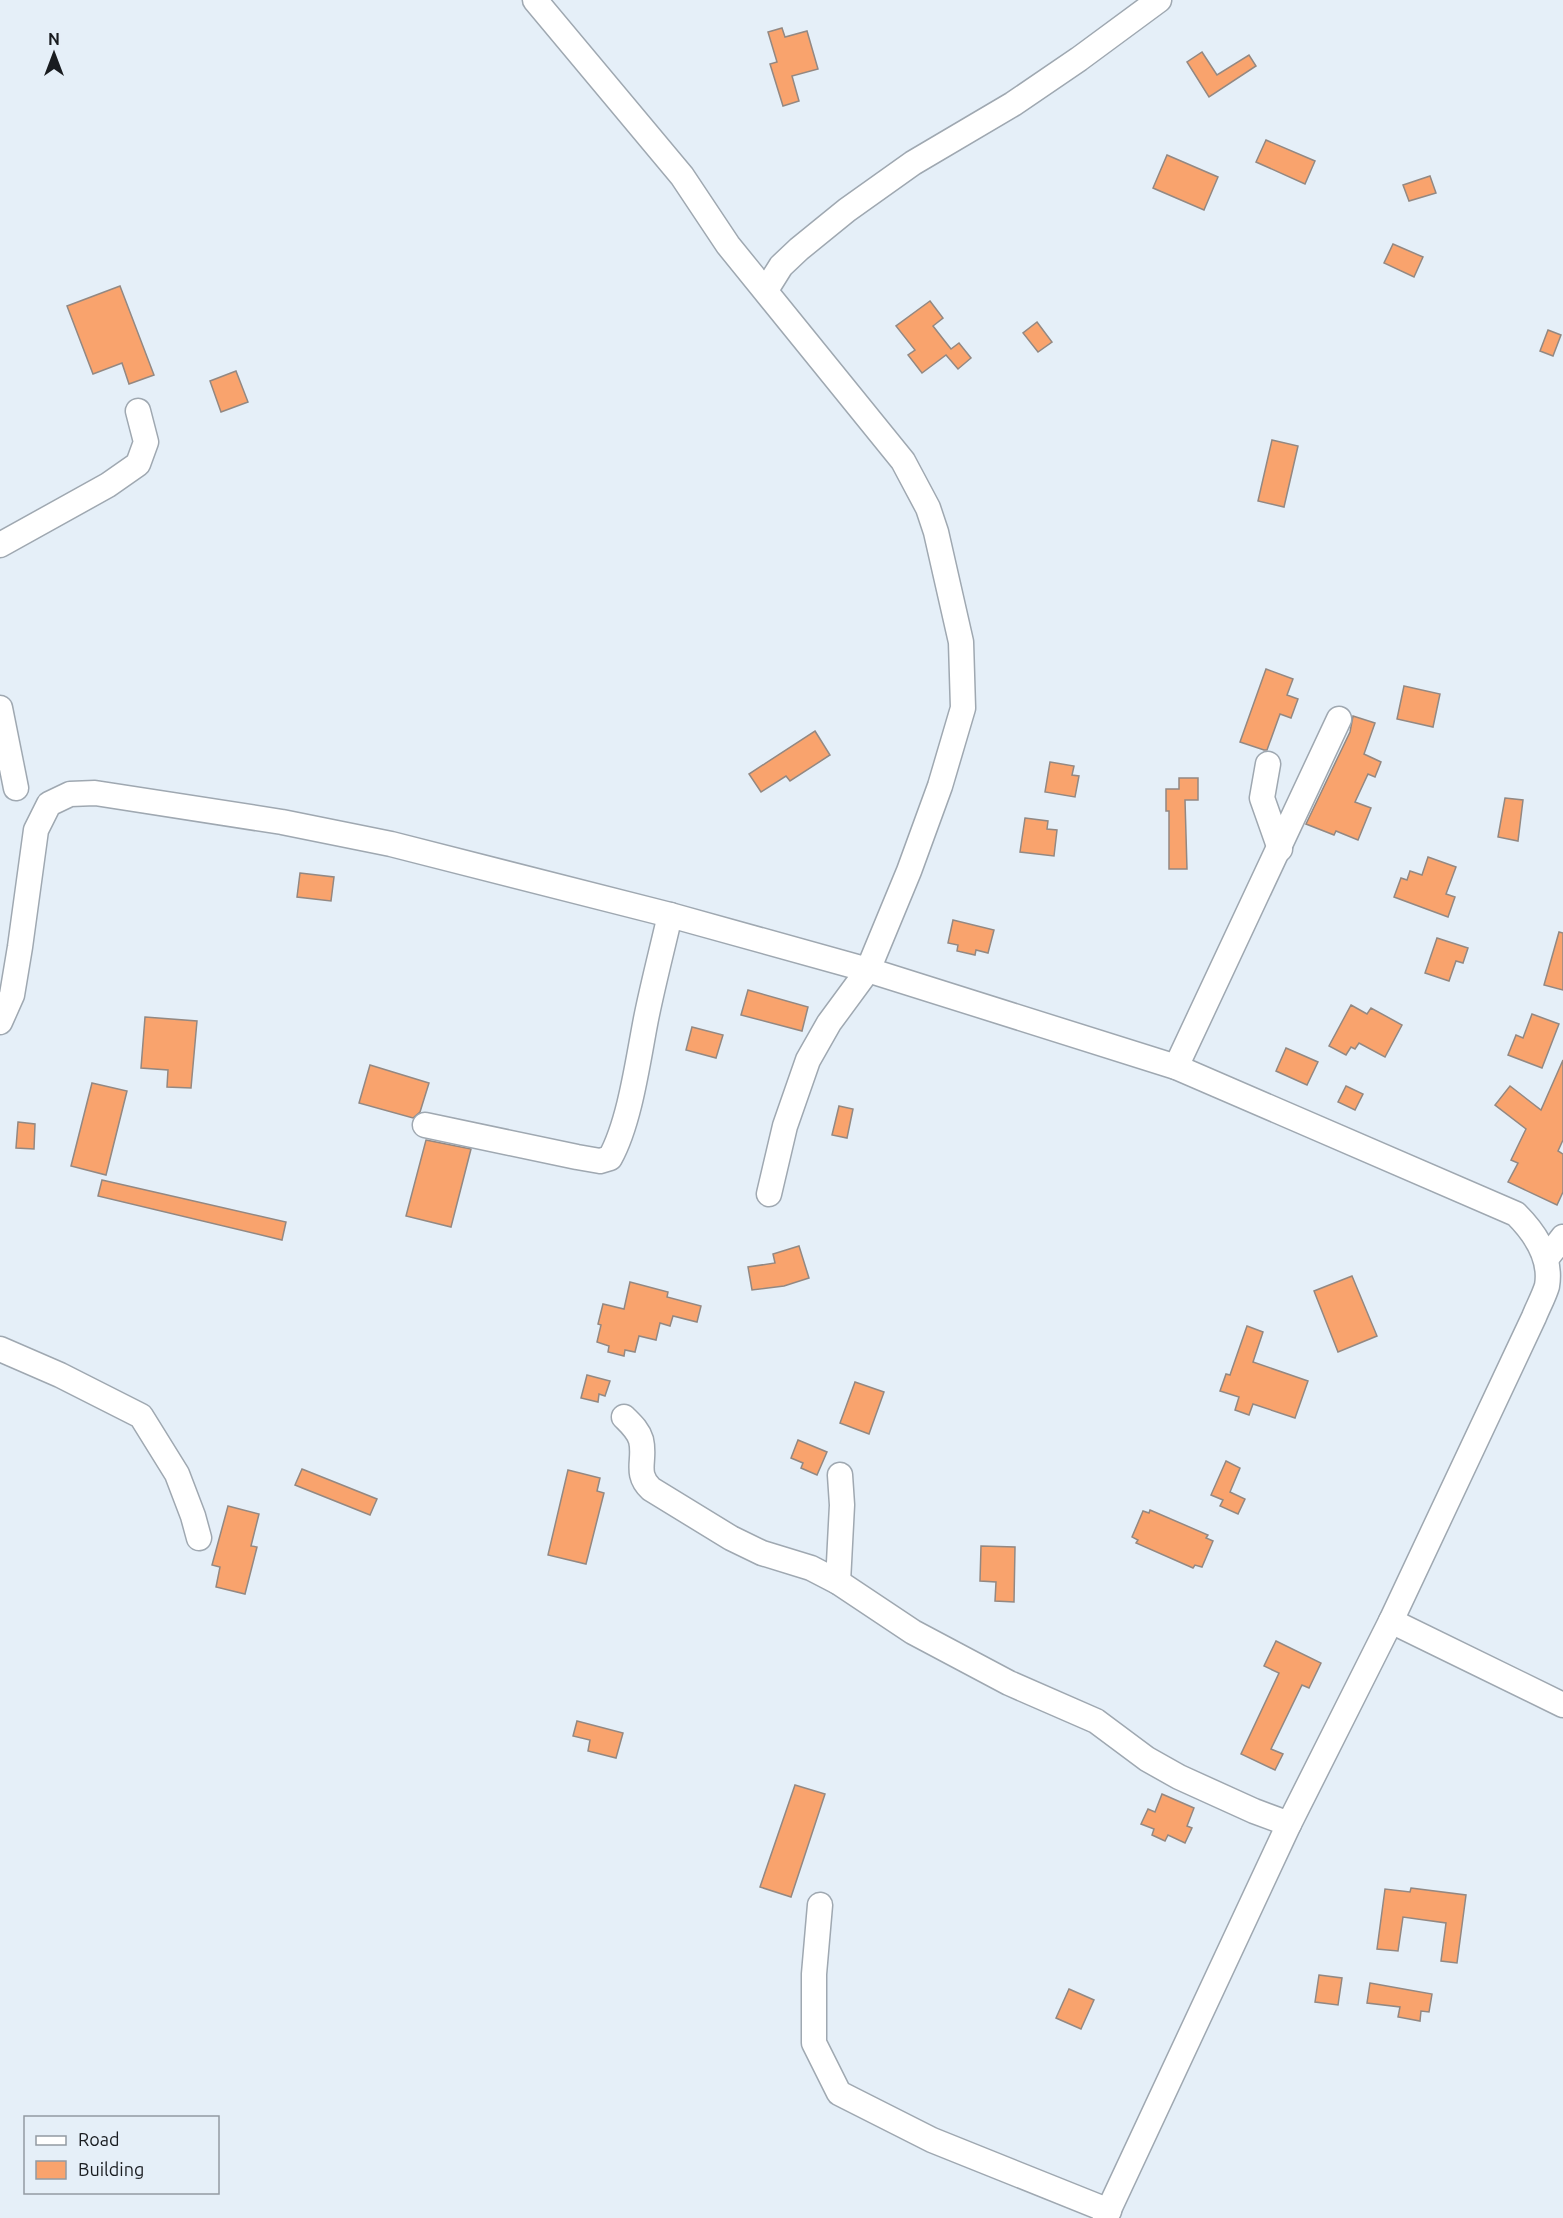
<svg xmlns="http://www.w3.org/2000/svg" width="1563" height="2218" font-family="Ubuntu,sans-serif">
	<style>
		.building { fill: #f9a36d; stroke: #938882; stroke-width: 1.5 }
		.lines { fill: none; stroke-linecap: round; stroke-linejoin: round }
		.minor-casing { stroke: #9fa8b1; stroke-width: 27 }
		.minor { stroke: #fff; stroke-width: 24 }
	</style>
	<rect width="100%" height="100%" fill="#e5eff8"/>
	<g class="building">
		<path d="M782 28 785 37 807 31 818 69 792 76 799 101 783 106 770 64 777 62 768 32Z"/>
		<path d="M1202 52 1217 75 1249 55 1256 66 1209 97 1187 62Z"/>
		<path d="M1266 140 1315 161 1305 184 1256 162Z"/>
		<path d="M1167 155 1218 177 1204 210 1153 188Z"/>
		<path d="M1430 176 1436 193 1409 201 1403 185Z"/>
		<path d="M1393 244 1423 257 1414 277 1384 263Z"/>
		<path d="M120 286 154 375 129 384 122 363 93 374 67 306Z"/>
		<path d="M930 301 943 318 933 326 951 349 959 343 971 358 958 369 946 355 922 373 908 355 915 350 896 326Z"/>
		<path d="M1037 322 1052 342 1038 352 1023 333Z"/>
		<path d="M1548 330 1561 335 1553 356 1540 351Z"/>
		<path d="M236 371 248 402 221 412 210 381Z"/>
		<path d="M1272 440 1298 446 1284 507 1258 501Z"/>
		<path d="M1266 669 1293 679 1287 695 1298 699 1291 718 1280 714 1267 750H1264L1240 742Z"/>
		<path d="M1404 686 1440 694 1433 727 1397 719Z"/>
		<path d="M1353 716 1375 723 1364 754 1381 762 1375 777 1368 774 1355 802 1371 808 1358 840 1336 831 1334 835 1306 824 1350 732Z"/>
		<path d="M815 731 830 755 790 781 786 776 761 792 749 774Z"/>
		<path d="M1050 762 1074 766 1072 775 1079 776 1075 797 1045 792Z"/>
		<path d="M1179 778H1198V800H1185L1187 869H1169V811H1166V789H1179Z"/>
		<path d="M1505 798 1523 800 1518 841 1498 837Z"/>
		<path d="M1025 818 1048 821 1047 829 1057 830 1054 856 1020 852Z"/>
		<path d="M1428 857 1456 867 1446 894 1455 897 1448 917 1394 897 1401 878 1407 880 1410 871 1422 875Z"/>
		<path d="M300 873 334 877 331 901 297 897Z"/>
		<path d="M953 920 994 930 988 953 976 950 975 955 957 951 958 945 948 943Z"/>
		<path d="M1559 932 1563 933V990L1544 985Z"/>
		<path d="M1437 938 1468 948 1463 963 1456 961 1449 981 1425 973Z"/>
		<path d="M748 990 808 1007 802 1031 741 1015Z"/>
		<path d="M1351 1005 1367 1014 1371 1008 1402 1025 1385 1057 1359 1043 1355 1049 1351 1047 1346 1055 1329 1046Z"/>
		<path d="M1532 1014 1559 1024 1542 1068 1508 1055 1516 1035 1523 1038Z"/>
		<path d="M145 1017 197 1021 191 1088 167 1087 168 1070 141 1068Z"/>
		<path d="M692 1027 723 1035 716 1058 686 1050Z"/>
		<path d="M1286 1048 1318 1062 1307 1085 1276 1071Z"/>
		<path d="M1563 1060V1140L1558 1151 1563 1154V1192L1557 1205 1508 1182 1518 1163 1511 1160 1526 1129 1495 1105 1510 1086 1541 1110Z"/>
		<path d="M370 1065 429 1083 420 1112 413 1118 359 1103Z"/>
		<path d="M92 1083 127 1091 106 1175 71 1166Z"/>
		<path d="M1346 1086 1363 1094 1355 1110 1338 1102Z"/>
		<path d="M839 1106 853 1109 847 1138 832 1135Z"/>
		<path d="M18 1122 35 1124 34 1149 16 1148Z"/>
		<path d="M426 1140 471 1149 451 1227 406 1216Z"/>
		<path d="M102 1180 286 1222 282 1240 98 1196Z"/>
		<path d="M799 1246 809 1278 784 1286 752 1290 748 1267 775 1263 773 1254Z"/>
		<path d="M1352 1276 1377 1336 1338 1352 1314 1291Z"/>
		<path d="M630 1282 668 1292 667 1297 701 1306 697 1322 673 1316 670 1326 660 1323 656 1340 639 1336 635 1352 625 1350 624 1356 608 1352 609 1346 597 1342 601 1325 598 1324 603 1304 624 1309Z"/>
		<path d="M1247 1326 1263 1332 1253 1362 1308 1381 1295 1418 1253 1404 1249 1415 1235 1410 1239 1397 1220 1391 1226 1374 1230 1375Z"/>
		<path d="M587 1375 610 1381 605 1396 599 1394 598 1402 581 1398Z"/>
		<path d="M855 1382 884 1392 869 1434 840 1423Z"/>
		<path d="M798 1440 827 1452 817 1475 801 1468 803 1463 791 1458Z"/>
		<path d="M1226 1461 1240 1468 1230 1492 1245 1499 1238 1514 1220 1506 1223 1500 1211 1495Z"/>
		<path d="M302 1469 377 1499 370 1515 295 1485Z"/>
		<path d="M568 1470 600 1478 597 1491 604 1493 586 1564 548 1555Z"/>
		<path d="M228 1506 259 1514 251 1546 257 1547 245 1594 216 1587 220 1567 212 1565Z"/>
		<path d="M1150 1510 1208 1535 1206 1538 1213 1541 1202 1567 1195 1565 1193 1568 1136 1543 1138 1540 1132 1537 1143 1511 1149 1513Z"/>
		<path d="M981 1546 1015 1547 1014 1602 995 1601 996 1582 980 1581Z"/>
		<path d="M1276 1641 1321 1663 1309 1688 1302 1685 1271 1749 1283 1754 1275 1770 1241 1754 1279 1673 1264 1666Z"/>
		<path d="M577 1721 623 1733 616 1758 588 1751 590 1740 573 1736Z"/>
		<path d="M795 1785 825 1794 791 1897 760 1887Z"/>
		<path d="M1162 1794 1194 1808 1187 1826 1192 1828 1185 1843 1168 1835 1165 1841 1152 1835 1154 1829 1141 1824 1148 1809 1155 1812Z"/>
		<path d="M1411 1888 1466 1895 1457 1963 1441 1961 1446 1923 1403 1917 1398 1951 1377 1949 1385 1889 1410 1892Z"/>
		<path d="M1319 1975 1342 1978 1338 2005 1315 2002Z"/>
		<path d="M1370 1983 1432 1994 1429 2012 1421 2011 1420 2021 1398 2017 1400 2007 1367 2003Z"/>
		<path d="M1069 1989 1094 2000 1081 2029 1056 2018Z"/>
	</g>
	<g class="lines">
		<defs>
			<g id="minor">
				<path d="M535 0 682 176 728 245 903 461 928 508 936 532 961 642 963 708 940 786 909 871 868 970 829 1023 808 1060 785 1126 769 1194"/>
				<path d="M766 290 781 266 799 249 847 210 913 163 1013 104 1079 59 1159 0"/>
				<path d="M0 545 108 485 138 464 146 442 138 411"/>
				<path d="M0 708 16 788"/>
				<path d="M1268 764 1262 798 1280 849"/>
				<path d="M0 1022 12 995 20 947 36 830 49 804 70 794 95 793 282 822 391 844 670 915 868 970 1176 1067 1516 1214C1535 1233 1552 1257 1547 1286 1544 1296 1538 1307 1534 1317L1391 1621 1563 1705"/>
				<path d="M1176 1067 1339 719"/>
				<path d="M425 1125 577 1157 600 1161 610 1158C630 1122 638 1060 646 1019 653 984 662 950 670 915"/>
				<path d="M1546 1259 1563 1237"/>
				<path d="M0 1349 60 1375 141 1416 177 1474 193 1516 199 1538"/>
				<path d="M624 1417C631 1424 638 1430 641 1440 646 1460 634 1473 651 1489L731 1538 762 1553 811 1568 838 1582 913 1632 1009 1683 1096 1721 1147 1759 1179 1777 1254 1811 1289 1824"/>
				<path d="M838 1582 842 1505 840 1475"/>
				<path d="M820 1905 814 1974V2043L839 2093 932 2140 1109 2211"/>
				<path d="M1105 2218 1289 1824 1391 1621"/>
			</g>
		</defs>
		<use href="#minor" class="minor-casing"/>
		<use href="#minor" class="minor"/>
	</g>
	<rect x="24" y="2116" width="195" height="78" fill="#e5eff8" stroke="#939ba2" stroke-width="1.5"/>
	<rect x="36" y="2136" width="30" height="9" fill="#ffffff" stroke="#939ba2" stroke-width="1.5"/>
	<text x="78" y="2146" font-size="18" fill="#191c20">Road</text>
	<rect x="36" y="2161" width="30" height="18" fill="#f9a36d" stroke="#939ba2" stroke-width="1.5"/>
	<text x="78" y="2176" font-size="18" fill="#191c20">Building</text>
	<g transform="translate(54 54)" stroke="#e5eff8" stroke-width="4.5" paint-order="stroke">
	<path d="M0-4.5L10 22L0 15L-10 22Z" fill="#191c20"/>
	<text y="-9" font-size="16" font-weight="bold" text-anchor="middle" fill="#191c20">N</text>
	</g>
</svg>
